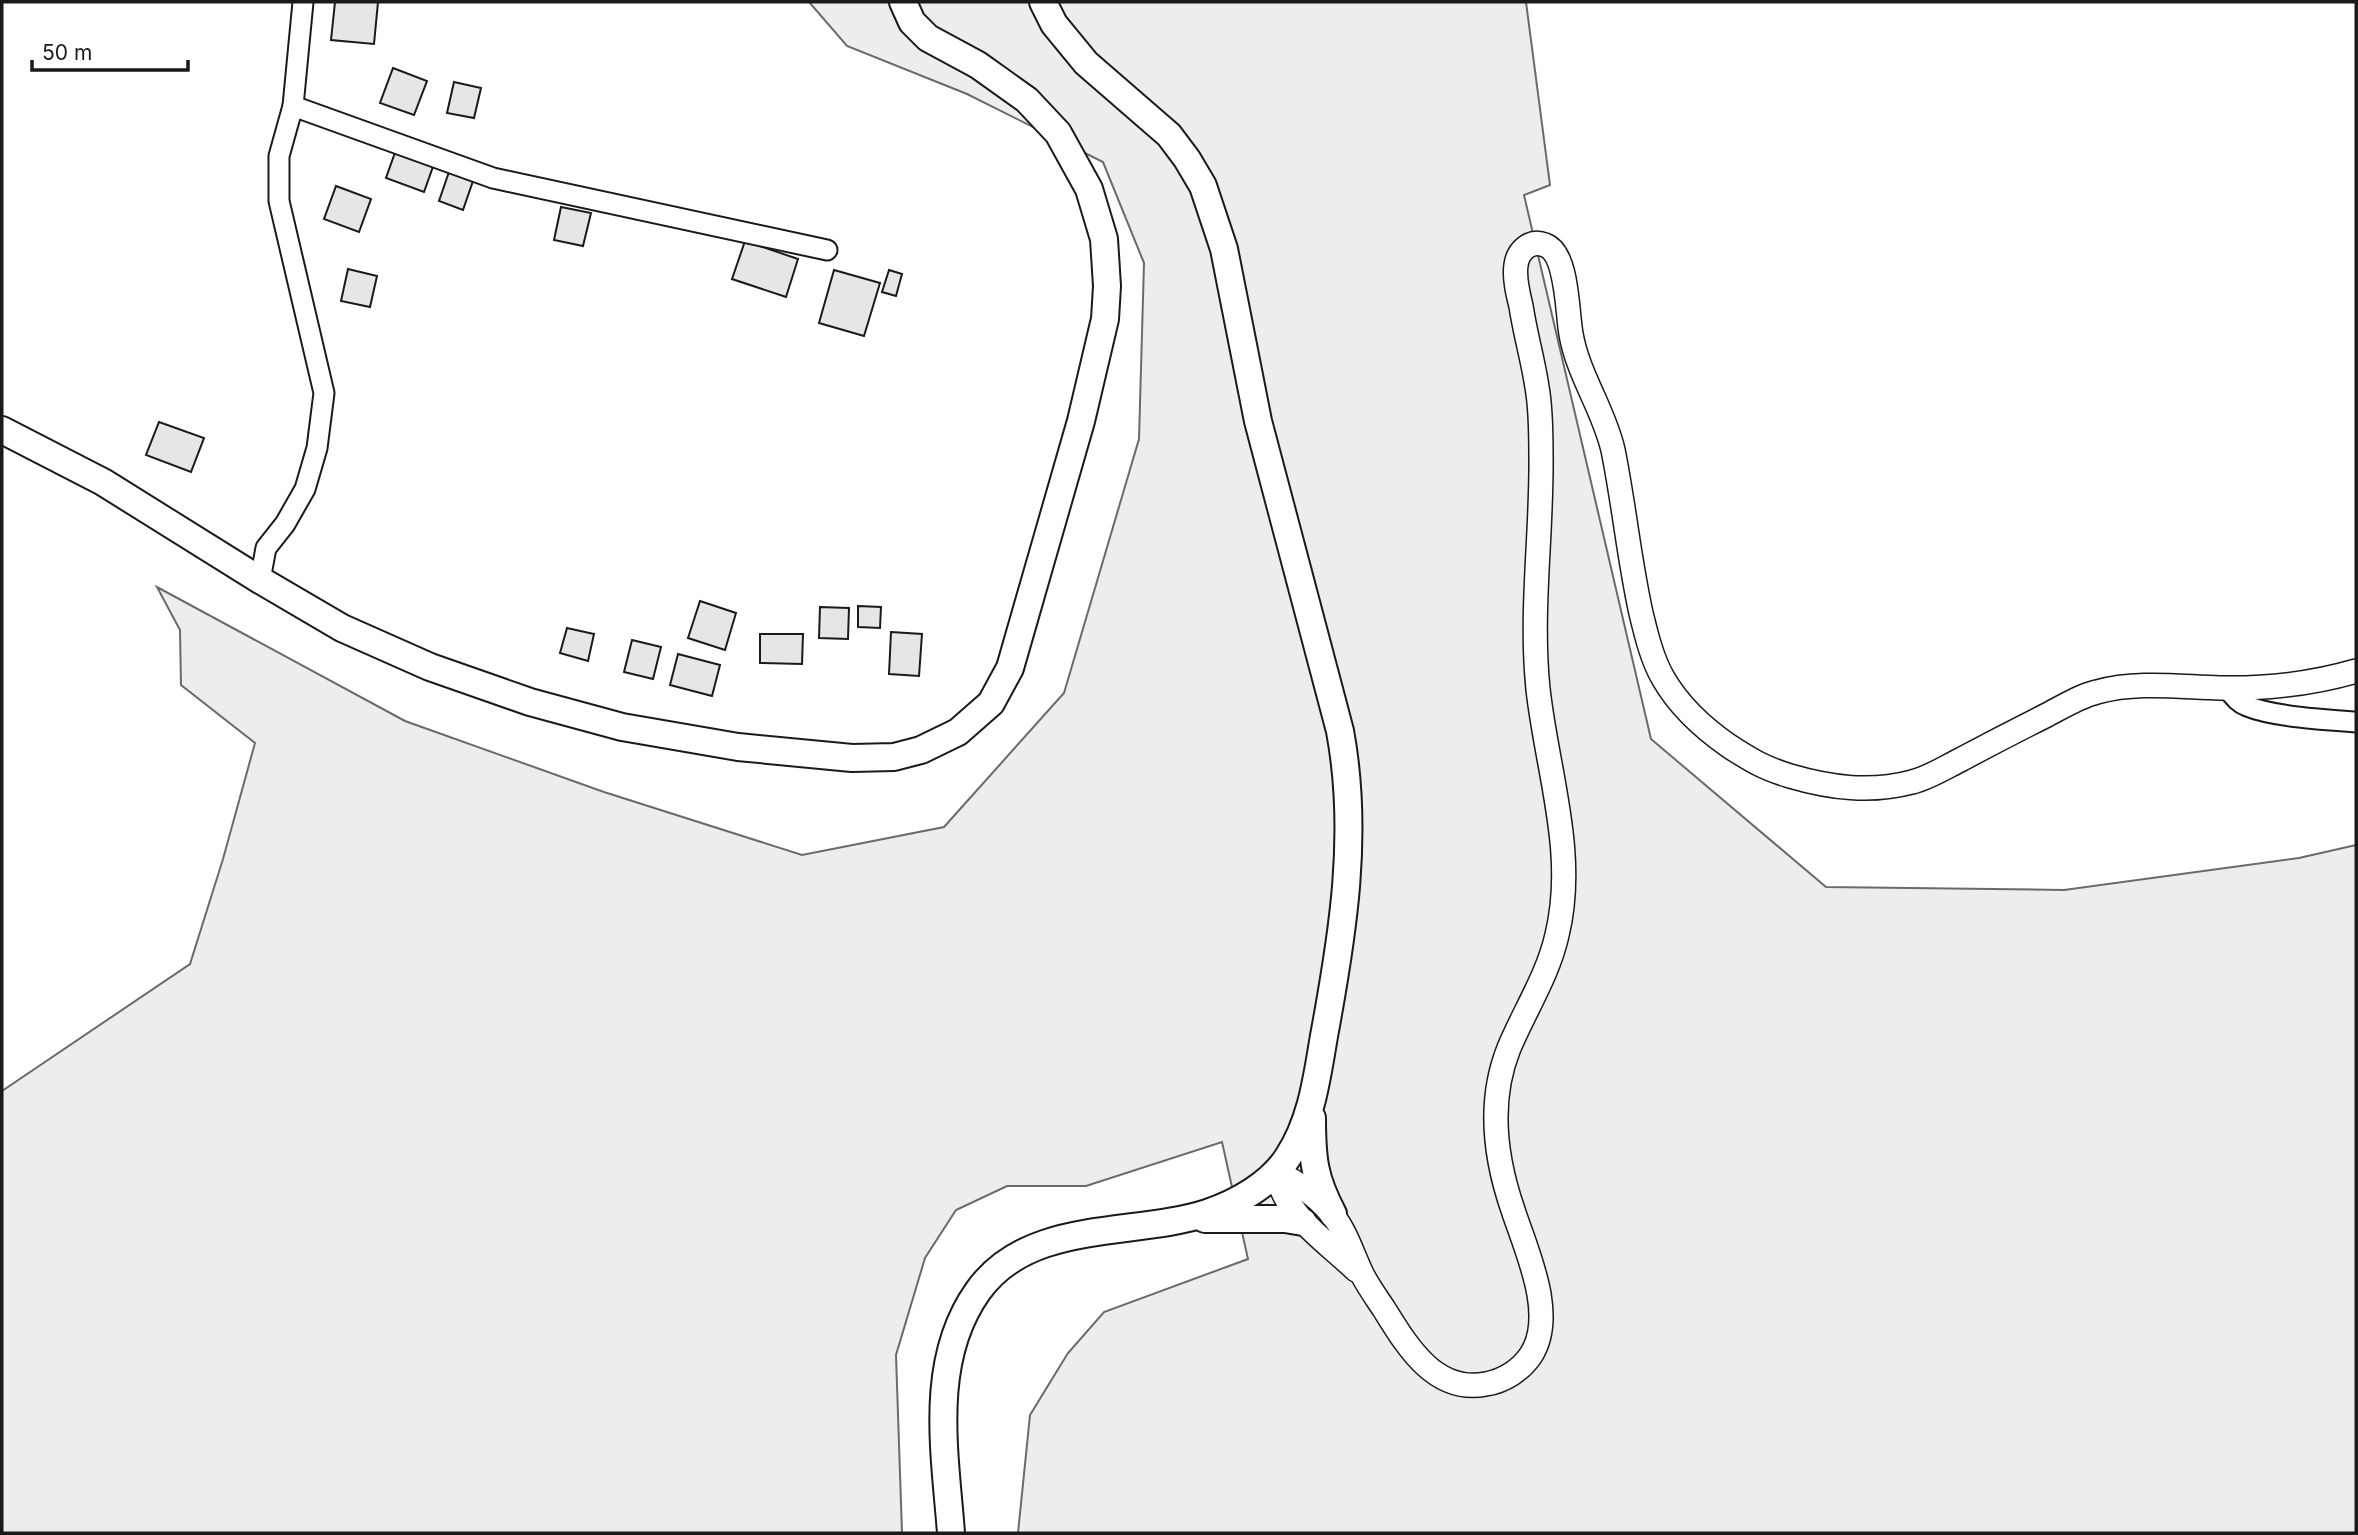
<svg xmlns="http://www.w3.org/2000/svg" width="2358" height="1535" font-family="Inter,sans-serif">
	<style>
		.green { fill: #ededed; stroke: #6a6a6a; stroke-width: 2 }
		.building { fill: #e6e6e6; stroke: #1a1a1a; stroke-width: 2 }
		.lines { fill: none; stroke-linecap: round; stroke-linejoin: round }
		.minor-casing { stroke: #1a1a1a; stroke-width: 23 }
		.tertiary-casing { stroke: #1a1a1a; stroke-width: 26 }
		.secondary-casing { stroke: #1a1a1a; stroke-width: 30 }
		.minor { stroke: #fff; stroke-width: 19 }
		.tertiary { stroke: #fff; stroke-width: 23 }
		.secondary { stroke: #fff; stroke-width: 26 }
	</style>
	<rect width="100%" height="100%" fill="#fff"/>
	<path class="green" d="M809 2H1526L1550 185 1524 195 1651 739 1826 887 2064 890 2299 858 2356 845V1533H1018L1030 1415 1068 1353 1104 1312 1248 1259 1222 1142 1086 1186H1007L956 1210 925 1258 896 1355 902 1533H2V1091L190 964 223 859 255 743 181 685 180 630 157 587 405 721 604 792 802 855 944 827 1064 693 1139 439 1144 263 1103 162 967 94 847 46Z"/>
	<g class="building">
		<path d="M335 2H378L374 44 331 40Z"/>
		<path d="M393 68 427 81 414 115 380 103Z"/>
		<path d="M454 82 481 88 474 118 447 113Z"/>
		<path d="M397 147 435 161 424 192 386 178Z"/>
		<path d="M450 169 474 178 463 210 439 201Z"/>
		<path d="M336 186 371 199 359 232 324 219Z"/>
		<path d="M561 207 591 213 583 246 554 240Z"/>
		<path d="M745 241 798 259 786 297 732 279Z"/>
		<path d="M348 269 377 276 370 307 341 301Z"/>
		<path d="M834 270 880 283 864 336 819 323Z"/>
		<path d="M889 270 902 274 896 296 882 292Z"/>
		<path d="M159 422 204 438 191 472 146 455Z"/>
		<path d="M700 601 736 613 725 650 688 638Z"/>
		<path d="M858 606 881 607 880 628 858 627Z"/>
		<path d="M820 607 849 608 848 639 819 638Z"/>
		<path d="M567 628 594 634 588 661 560 653Z"/>
		<path d="M891 632 922 634 919 676 889 674Z"/>
		<path d="M760 634H803L802 664 760 663Z"/>
		<path d="M632 640 661 647 653 679 624 672Z"/>
		<path d="M678 654 720 665 712 696 670 685Z"/>
	</g>
	<g class="lines">
		<defs>
			<g id="minor">
				<path d="M293 106 493 178 827 250"/>
				<path d="M260 580 266 548 285 524 305 489 317 448 324 393 279 201V156L293 106 303 2"/>
				<path d="M2228 688C2233 697 2238 703 2247 706 2274 717 2327 720 2356 722"/>
			</g>
			<g id="tertiary">
				<path d="M1276 1172C1297 1182 1316 1195 1331 1213 1346 1231 1352 1253 1362 1274 1368 1286 1376 1297 1384 1309 1407 1346 1435 1394 1486 1384 1504 1381 1521 1370 1531 1355 1557 1315 1526 1250 1513 1210 1495 1158 1488 1100 1509 1048 1525 1010 1548 975 1557 935 1577 853 1547 771 1538 689 1530 611 1542 534 1541 456 1541 433 1541 409 1537 387 1533 360 1525 333 1521 306 1518 294 1514 278 1516 265 1518 251 1530 239 1545 245 1568 253 1567 313 1571 334 1578 375 1604 410 1613 450 1624 504 1629 559 1641 613 1646 634 1652 659 1663 678 1679 706 1703 728 1729 746 1752 761 1764 768 1790 776 1831 788 1871 793 1912 782 1929 778 1946 767 1962 759 1990 744 2019 729 2047 715 2064 706 2080 696 2097 692 2137 681 2179 687 2220 688 2267 689 2311 684 2356 671"/>
				<path d="M1276 1172C1286 1217 1325 1240 1356 1270"/>
			</g>
			<g id="secondary">
				<path d="M2 430 103 482 260 580 342 628 430 667 530 702 622 727 738 747 852 758 894 757 921 750 958 732 991 703 1010 668 1081 421 1105 319 1107 286 1104 239 1089 189 1058 133 1027 100 978 65 928 38 912 22 903 2"/>
				<path d="M1312 1118C1312 1159 1314 1178 1333 1214"/>
				<path d="M1205 1219H1285L1303 1222"/>
				<path d="M951 1533C945 1453 928 1361 978 1291 1029 1219 1133 1237 1207 1213 1237 1203 1271 1184 1288 1157 1312 1120 1317 1077 1324 1036 1343 934 1359 833 1340 731L1258 421 1224 249 1203 186 1187 159 1169 135 1086 63 1054 24 1043 2"/>
			</g>
		</defs>
		<use href="#minor" class="minor-casing"/>
		<use href="#tertiary" class="tertiary-casing"/>
		<use href="#secondary" class="secondary-casing"/>
		<use href="#minor" class="minor"/>
		<use href="#tertiary" class="tertiary"/>
		<use href="#secondary" class="secondary"/>
	</g>
	<rect width="2358" height="1535" fill="none" stroke="#1a1a1a" stroke-width="7"/>
	<path d="M32 60v10h156v-10" fill="none" stroke="#1a1a1a" stroke-width="3.5"/>
	<text x="42" y="60" font-size="21" fill="#1a1a1a" stroke="#ffffff" stroke-width="5" paint-order="stroke">50 m</text>
</svg>
